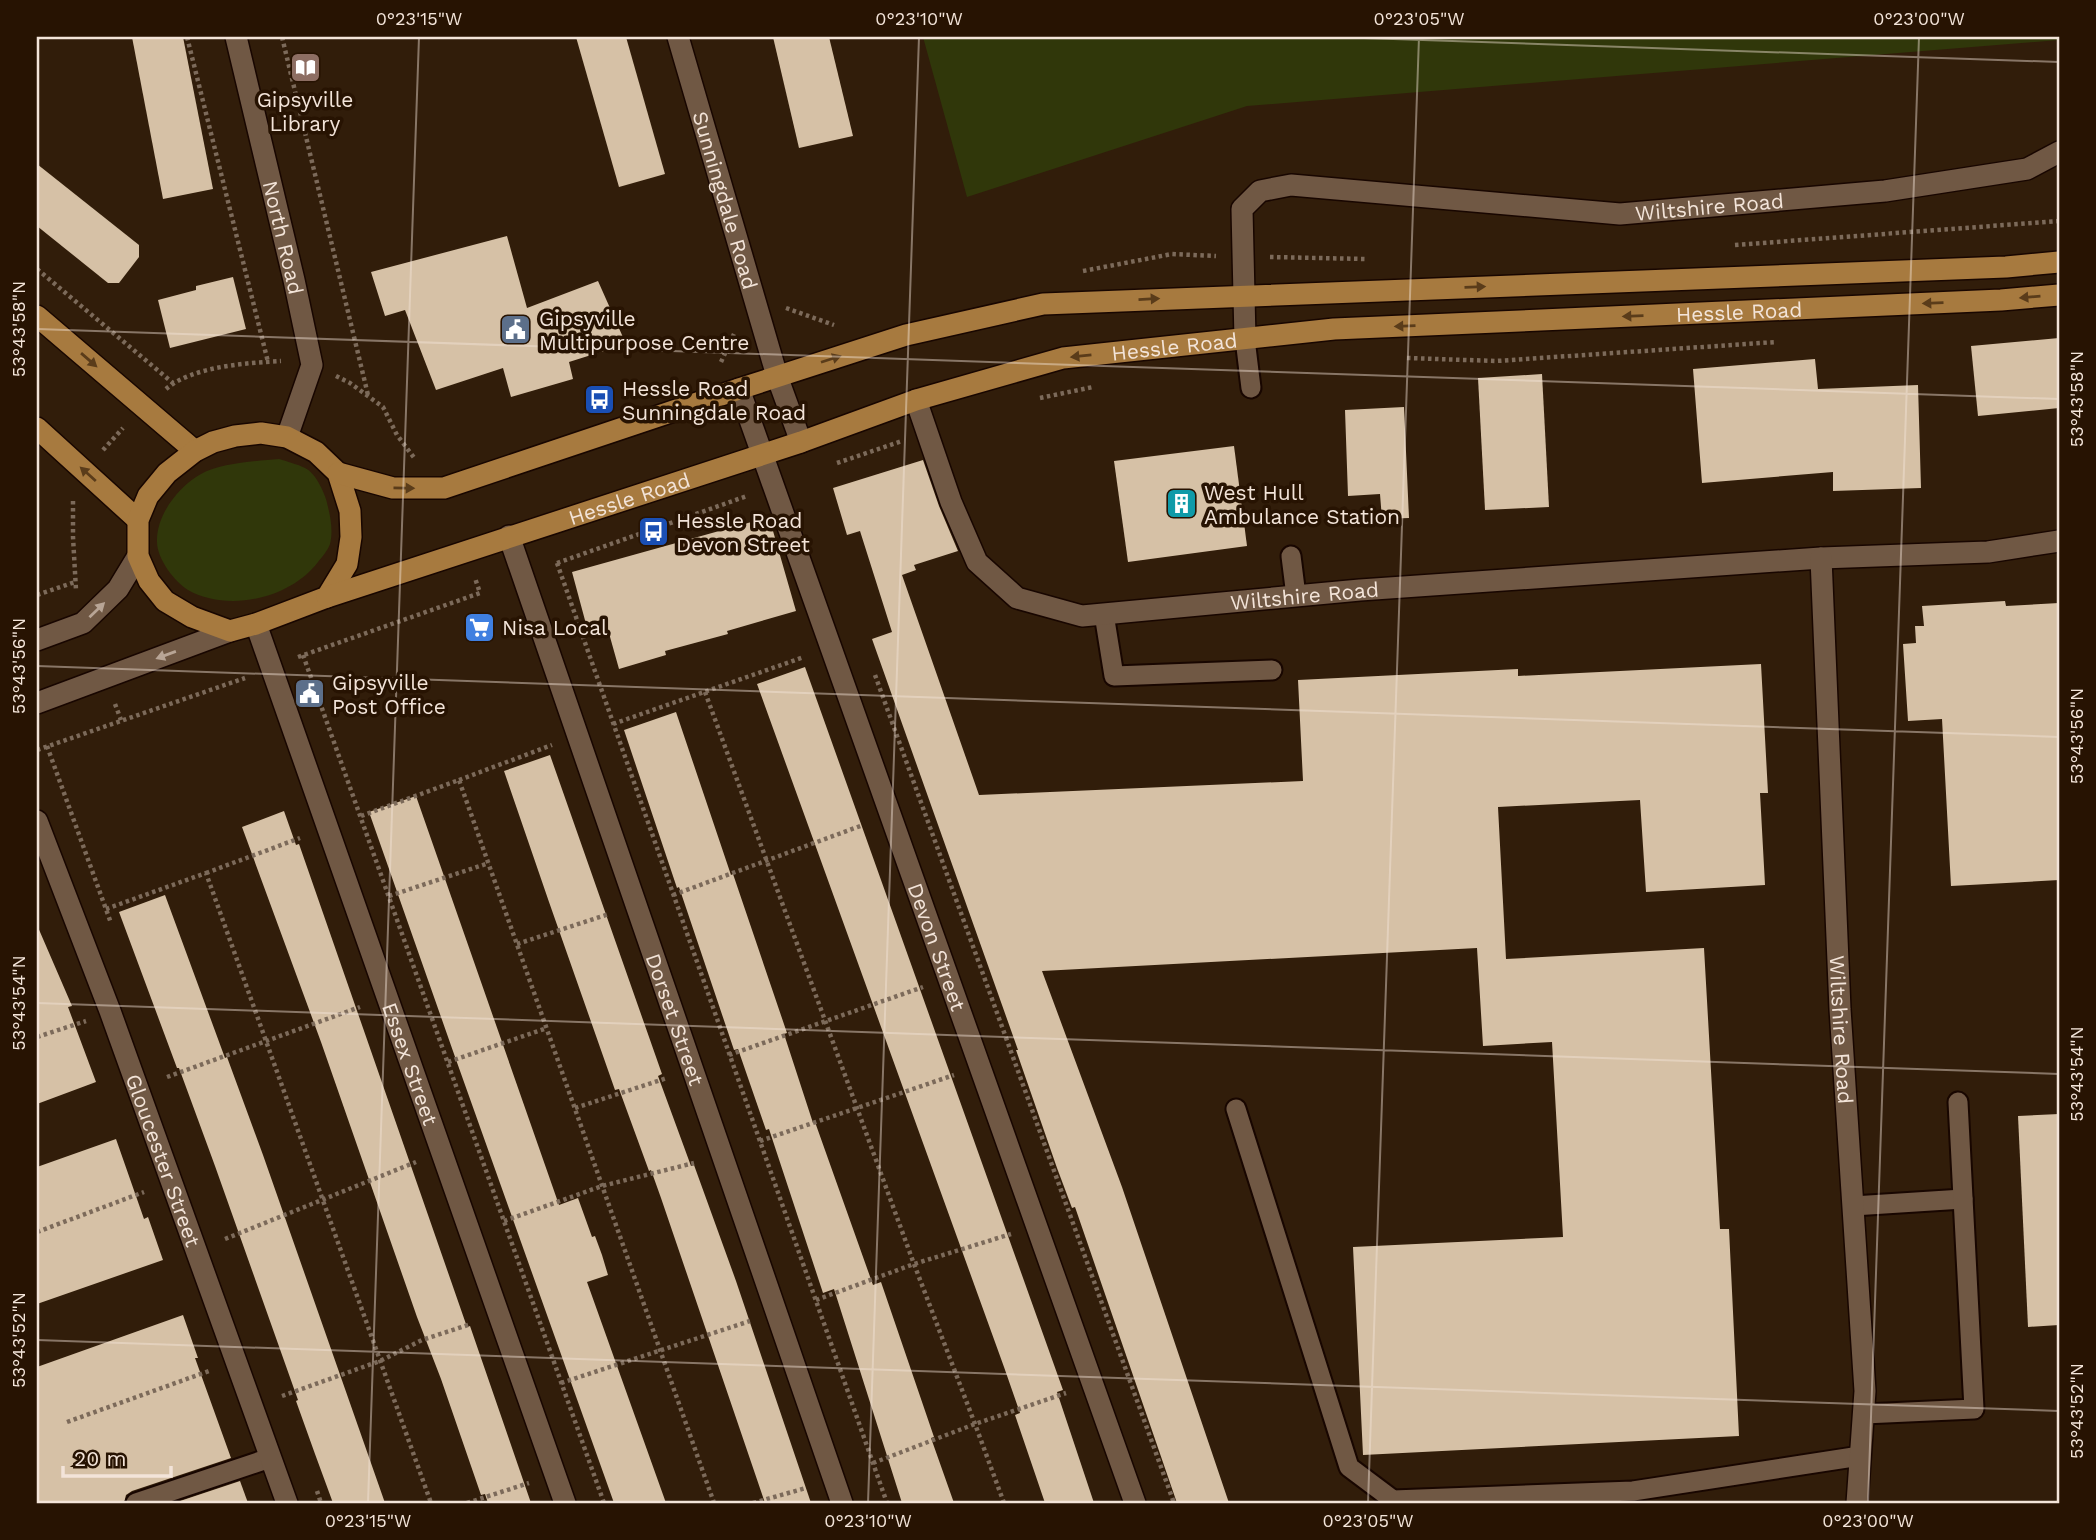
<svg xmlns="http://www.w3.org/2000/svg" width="2096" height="1540" font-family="'Work Sans',sans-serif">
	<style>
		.green { fill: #30370a }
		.building { fill: #d6c1a6 }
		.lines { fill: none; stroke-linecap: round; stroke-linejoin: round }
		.lane-casing { stroke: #180600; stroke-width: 23 }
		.street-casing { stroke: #180600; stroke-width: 24 }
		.secondary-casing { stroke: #180600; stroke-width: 24 }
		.primary-casing { stroke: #180600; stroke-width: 24 }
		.path { stroke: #7c6a5a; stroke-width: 4.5; stroke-dasharray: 3.5 3.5; stroke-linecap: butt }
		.lane { stroke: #705844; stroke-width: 19 }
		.street { stroke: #705844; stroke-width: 21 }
		.secondary { stroke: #705844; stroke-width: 21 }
		.primary { stroke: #a77a3f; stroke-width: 21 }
		.oneway { fill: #5a3c1a }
		.oneway2 { fill: #b8a596 }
		.ticks { fill: none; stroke: #f3e4d9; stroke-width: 2; stroke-opacity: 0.45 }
		.labels { text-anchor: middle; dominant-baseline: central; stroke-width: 7; stroke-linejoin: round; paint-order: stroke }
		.poi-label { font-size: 21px; fill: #f3e4d9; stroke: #271302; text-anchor: start }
		.street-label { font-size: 21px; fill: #f3e4d9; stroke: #271302 }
		.neatline { fill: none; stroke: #f3e4d9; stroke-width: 2.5 }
		.ticks-label { font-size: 18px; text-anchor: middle; fill: #f3e4d9 }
	</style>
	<rect width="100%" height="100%" fill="#311d0a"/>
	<g class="green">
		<path d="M923 37H2059V40L1247 106 967 197Z"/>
		<path d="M279 459C288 462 297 464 305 468 316 473 326 495 328 507 331 519 333 532 330 544 328 550 322 557 318 562 291 598 229 613 188 590 175 582 157 559 157 542 156 515 179 486 201 474 220 463 257 461 279 459Z"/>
	</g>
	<g class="building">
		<path d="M132 37H183L213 189 163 199Z"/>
		<path d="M576 37H626L665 174 619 187Z"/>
		<path d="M773 37H829L853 136 799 148Z"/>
		<path d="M37 164 139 245V257L119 283H108L37 226Z"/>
		<path d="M507 236 527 308 598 281 626 344 569 362 573 379 511 397 503 368 436 390 405 310 385 316 371 272Z"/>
		<path d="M233 277 246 329 170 348 158 300 196 290V286Z"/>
		<path d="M2059 338V408L1978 416 1971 346Z"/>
		<path d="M1815 359 1818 389 1918 385 1921 488 1833 491V472L1702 483 1693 369Z"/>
		<path d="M1542 374 1549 507 1485 510 1478 378Z"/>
		<path d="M1404 407 1409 518 1382 519 1380 494 1348 496 1345 410Z"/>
		<path d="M1234 446 1247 546 1128 562 1114 461Z"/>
		<path d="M923 460 939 506 958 551 914 565 916 570 902 575 979 795 1303 781 1298 680 1518 669V676L1761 664 1768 793H1760L1765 885 1646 892 1640 800 1498 807 1506 959 1704 948 1720 1229H1729L1739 1436 1363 1455 1353 1247 1563 1237 1552 1042 1483 1046 1477 948 1042 971 1122 1187 1229 1503H1177L1075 1207 1072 1208 1057 1168 1016 1050H1018L872 639 892 632 860 531 847 535 833 488Z"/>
		<path d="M769 517 796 611 727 631 728 634 665 651 666 655 619 669 605 619 586 624 572 572Z"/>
		<path d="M2005 601 2006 606 2059 603V880L1951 886 1942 719 1908 721 1903 644 1916 643 1915 626H1924L1922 606Z"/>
		<path d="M805 667 1058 1376 1063 1390 1057 1392 1094 1503H1045L1015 1415 1020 1413 1004 1367 757 684Z"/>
		<path d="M676 712 731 875 733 874 787 1033 784 1034 813 1123 815 1122 873 1285 881 1282 934 1437 931 1438 954 1503H902L834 1289 823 1293 769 1129 766 1130 738 1049 734 1050 679 887 677 888 624 730Z"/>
		<path d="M550 755 662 1074 658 1076 691 1166 694 1165 736 1281 811 1503H765L661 1198 651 1170 649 1171 619 1089 615 1090 549 902 504 771Z"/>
		<path d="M416 796 559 1205 578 1198 592 1237 595 1236 602 1255 608 1275 587 1282 666 1503H614L454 1054 369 812Z"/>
		<path d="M284 811 296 845 299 844 467 1327 470 1326 531 1503H488L485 1494 481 1495 441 1379 417 1317 321 1042 242 827Z"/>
		<path d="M165 895 225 1058 227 1057 263 1155 385 1503H333L315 1454 296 1401 298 1400 215 1166 179 1068H177L119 912Z"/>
		<path d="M37 925 72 1006 68 1007 96 1082 37 1104Z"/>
		<path d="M2059 1114V1325L2028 1327 2018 1116Z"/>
		<path d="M116 1139 144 1219 148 1217 163 1260 37 1304V1167Z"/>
		<path d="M183 1315 198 1358H195L231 1458 132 1491 126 1495 124 1503H37V1367Z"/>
		<path d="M240 1481 248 1503H174Z"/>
	</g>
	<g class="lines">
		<defs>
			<g id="lane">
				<path d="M1245 339 1251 388"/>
				<path d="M1291 556 1296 596"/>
				<path d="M1104 614 1114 676 1272 670"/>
				<path d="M1236 1109 1349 1467 1393 1500 1633 1491 1860 1456"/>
				<path d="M1853 1206 1963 1199"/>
				<path d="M1864 1414 1974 1409 1958 1102"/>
				<path d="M136 1503 270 1458"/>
			</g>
			<g id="street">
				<path id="s1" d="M678 37 777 376 801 442"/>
				<path id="s2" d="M1245 339 1242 209 1260 191 1291 185 1620 214 1885 191 2027 169 2059 152"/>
				<path id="s3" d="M739 389 1135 1503"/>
				<path id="s4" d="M916 400 951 502 977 562 1017 598 1082 616 1360 590 1821 558 1988 552 2059 541"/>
				<path id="s5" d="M509 536 842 1503"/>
				<path id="s6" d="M1821 558 1840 1009 1865 1391 1857 1503"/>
				<path id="s7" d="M256 624 565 1503"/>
				<path id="s8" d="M37 821 110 1011 287 1503"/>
			</g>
			<g id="secondary">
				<path id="s9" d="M236 37 294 280 312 365 287 437"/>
				<path d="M37 640 83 623 118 589 138 556"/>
				<path d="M37 703 230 631"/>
			</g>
			<g id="primary">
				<path d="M37 316 195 451"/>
				<path d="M37 428 138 520"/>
				<path d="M261 433 287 437 316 452 338 473 350 511 351 537 347 564 327 597 256 624 230 631 192 617 165 601 149 581 138 556V520L148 496 167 473 195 451 213 442 235 436Z"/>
				<path d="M338 473 393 488H444L739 389 906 335 1043 304 2006 267 2059 262"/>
				<path id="s10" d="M327 597 801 442 916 400 1063 358 1334 329 2001 300 2059 295"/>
			</g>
		</defs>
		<use href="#lane" class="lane-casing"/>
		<use href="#street" class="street-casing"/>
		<use href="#secondary" class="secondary-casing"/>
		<use href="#primary" class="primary-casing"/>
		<g class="path">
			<path d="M187 37 268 362"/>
			<path d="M282 37 368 395"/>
			<path d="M1735 245 2059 221"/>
			<path d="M1270 257 1366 259"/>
			<path d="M37 269 173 383"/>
			<path d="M1083 271 1172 254 1216 256"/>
			<path d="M786 308 834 325"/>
			<path d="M1407 358 1496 361 1776 342"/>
			<path d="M721 362 734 334"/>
			<path d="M336 376 350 383 383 407 397 435 415 459"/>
			<path d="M166 389C193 366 247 363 281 361"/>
			<path d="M1040 398 1093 387"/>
			<path d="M103 450 123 428"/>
			<path d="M837 463 902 441"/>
			<path d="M73 501V537L76 590"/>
			<path d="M557 563 747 496"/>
			<path d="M557 563 887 1503"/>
			<path d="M37 595 75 582"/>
			<path d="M303 655 604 1503"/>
			<path d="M298 657 480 593 475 578"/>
			<path d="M875 675 1174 1503"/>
			<path d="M705 692 914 1264 975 1424 1004 1503"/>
			<path d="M115 704 121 720"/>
			<path d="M613 724 804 657"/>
			<path d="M47 746 111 923"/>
			<path d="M37 750 245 678"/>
			<path d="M459 780 552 745"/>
			<path d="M361 816 459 780 714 1503"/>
			<path d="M206 873 300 838"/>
			<path d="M673 895 863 825"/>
			<path d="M389 896 489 863"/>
			<path d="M106 909 206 873 431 1503"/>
			<path d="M517 944 609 914"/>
			<path d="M37 1037 86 1021"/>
			<path d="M729 1055 923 987"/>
			<path d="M448 1062 547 1028"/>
			<path d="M167 1077 360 1007"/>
			<path d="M575 1108 667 1078"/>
			<path d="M760 1141 954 1075"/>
			<path d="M504 1221 602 1186 694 1163"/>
			<path d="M37 1232 144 1192"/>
			<path d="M225 1239 416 1162"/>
			<path d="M816 1300 914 1264 1011 1234"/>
			<path d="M561 1383 750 1321"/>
			<path d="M282 1396 380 1361 422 1340 471 1324"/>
			<path d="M67 1422 209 1371"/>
			<path d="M873 1463 975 1424 1066 1393"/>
			<path d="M317 1491 321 1503"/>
			<path d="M467 1503 529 1483"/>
			<path d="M753 1503 806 1488"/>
		</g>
		<use href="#lane" class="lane"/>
		<use href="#street" class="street"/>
		<use href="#secondary" class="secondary"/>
		<use href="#primary" class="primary"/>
	</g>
	<defs><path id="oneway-solid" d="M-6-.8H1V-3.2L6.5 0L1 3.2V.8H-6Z" transform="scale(1.75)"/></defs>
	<g class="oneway">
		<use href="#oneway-solid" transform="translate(1475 287) rotate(-2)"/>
		<use href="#oneway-solid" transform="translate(2030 297) rotate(175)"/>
		<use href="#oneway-solid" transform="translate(1149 299) rotate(-3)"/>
		<use href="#oneway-solid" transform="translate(1933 303) rotate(178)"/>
		<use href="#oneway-solid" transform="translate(1633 316) rotate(178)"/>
		<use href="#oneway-solid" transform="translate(1405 326) rotate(178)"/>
		<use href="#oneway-solid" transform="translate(1081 356) rotate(174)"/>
		<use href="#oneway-solid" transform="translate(831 359) rotate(-18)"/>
		<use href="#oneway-solid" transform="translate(89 360) rotate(41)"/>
		<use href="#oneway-solid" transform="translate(88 474) rotate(-138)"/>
		<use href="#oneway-solid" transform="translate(404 488) rotate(1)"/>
	</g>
	<g class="oneway2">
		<use href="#oneway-solid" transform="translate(97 610) rotate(-44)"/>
		<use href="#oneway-solid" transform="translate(166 655) rotate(160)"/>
	</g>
	<path class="ticks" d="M1334 37 2059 62M37 329 2059 399M37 666 2059 737M37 1003 2059 1074M37 1340 2059 1411M368 1503 419 37M868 1503 919 37M1368 1503 1419 37M1868 1503 1919 37"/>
	<defs>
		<symbol id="library-square" viewBox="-11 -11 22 22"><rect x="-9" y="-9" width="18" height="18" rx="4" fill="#8d6e63" stroke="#271302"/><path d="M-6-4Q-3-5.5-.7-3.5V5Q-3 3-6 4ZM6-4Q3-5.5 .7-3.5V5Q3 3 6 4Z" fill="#fff"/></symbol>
		<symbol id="civic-square" viewBox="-11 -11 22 22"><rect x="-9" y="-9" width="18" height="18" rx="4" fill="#5c6f8a" stroke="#271302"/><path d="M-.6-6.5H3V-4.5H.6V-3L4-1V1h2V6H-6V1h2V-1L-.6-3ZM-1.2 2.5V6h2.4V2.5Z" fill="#fff"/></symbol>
		<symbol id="bus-square" viewBox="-11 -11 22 22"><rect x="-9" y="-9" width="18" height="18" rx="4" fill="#1a4fb4" stroke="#271302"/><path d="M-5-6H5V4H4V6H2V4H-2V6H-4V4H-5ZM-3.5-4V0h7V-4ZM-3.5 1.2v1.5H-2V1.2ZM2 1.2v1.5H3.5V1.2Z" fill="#fff"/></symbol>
		<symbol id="building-square" viewBox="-11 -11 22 22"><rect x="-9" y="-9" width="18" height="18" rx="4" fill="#0f9aa8" stroke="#271302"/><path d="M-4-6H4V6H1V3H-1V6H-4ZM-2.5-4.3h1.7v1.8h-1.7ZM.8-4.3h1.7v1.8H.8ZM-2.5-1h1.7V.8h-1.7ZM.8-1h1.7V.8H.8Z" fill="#fff"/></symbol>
		<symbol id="supermarket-square" viewBox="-11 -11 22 22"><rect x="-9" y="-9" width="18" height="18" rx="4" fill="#3f7fe0" stroke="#271302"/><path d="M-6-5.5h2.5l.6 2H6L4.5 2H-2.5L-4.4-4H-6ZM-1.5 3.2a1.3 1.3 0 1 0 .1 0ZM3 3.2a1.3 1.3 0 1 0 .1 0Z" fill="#fff"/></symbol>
	</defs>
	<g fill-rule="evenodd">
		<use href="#library-square" x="288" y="50" width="35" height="35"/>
		<use href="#civic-square" x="498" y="312" width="35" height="35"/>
		<use href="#bus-square" x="582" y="382" width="35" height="35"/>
		<use href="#building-square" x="1164" y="486" width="35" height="35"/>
		<use href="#bus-square" x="636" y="514" width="35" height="35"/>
		<use href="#supermarket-square" x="462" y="610" width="35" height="35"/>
		<use href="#civic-square" x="292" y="676" width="35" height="35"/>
	</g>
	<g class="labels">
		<g class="poi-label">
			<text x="305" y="99" text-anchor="middle">Gipsyville<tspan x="305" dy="24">Library</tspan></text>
			<text x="539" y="318">Gipsyville<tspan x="539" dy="24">Multipurpose Centre</tspan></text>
			<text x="622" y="388">Hessle Road<tspan x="622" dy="24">Sunningdale Road</tspan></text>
			<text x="1204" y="492">West Hull<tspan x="1204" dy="24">Ambulance Station</tspan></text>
			<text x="676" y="520">Hessle Road<tspan x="676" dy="24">Devon Street</tspan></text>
			<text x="502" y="627">Nisa Local</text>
			<text x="332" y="682">Gipsyville<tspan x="332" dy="24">Post Office</tspan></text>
		</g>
		<g class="street-label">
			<text stroke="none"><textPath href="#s1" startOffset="170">Sunningdale Road</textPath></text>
			<text stroke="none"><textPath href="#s2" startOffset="607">Wiltshire Road</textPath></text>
			<text stroke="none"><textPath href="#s9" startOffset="206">North Road</textPath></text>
			<text stroke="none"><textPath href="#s10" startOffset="1452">Hessle Road</textPath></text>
			<text stroke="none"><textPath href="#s10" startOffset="886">Hessle Road</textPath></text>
			<text stroke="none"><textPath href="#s10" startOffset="318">Hessle Road</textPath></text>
			<text stroke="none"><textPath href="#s4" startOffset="518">Wiltshire Road</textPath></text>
			<text stroke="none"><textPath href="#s3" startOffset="592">Devon Street</textPath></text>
			<text stroke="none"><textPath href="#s5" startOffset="511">Dorset Street</textPath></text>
			<text stroke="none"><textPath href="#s6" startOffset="472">Wiltshire Road</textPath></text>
			<text stroke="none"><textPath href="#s7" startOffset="466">Essex Street</textPath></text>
			<text stroke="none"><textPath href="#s8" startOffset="362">Gloucester Street</textPath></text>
		</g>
	</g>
	<rect width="2096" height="1540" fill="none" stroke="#271302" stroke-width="77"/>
	<path d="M63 1466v10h108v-10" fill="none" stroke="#f3e4d9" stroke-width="3.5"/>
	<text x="74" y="1466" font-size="21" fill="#f3e4d9" stroke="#271302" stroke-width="5" paint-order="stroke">20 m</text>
	<rect x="38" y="38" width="2020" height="1464" class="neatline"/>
	<g class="ticks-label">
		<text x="419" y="25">0°23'15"W</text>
		<text x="919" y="25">0°23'10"W</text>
		<text x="1419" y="25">0°23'05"W</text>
		<text x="1919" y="25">0°23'00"W</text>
		<text transform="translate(19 329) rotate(-90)" y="6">53°43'58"N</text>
		<text transform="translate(2077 399) rotate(-90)" y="6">53°43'58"N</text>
		<text transform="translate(19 666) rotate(-90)" y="6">53°43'56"N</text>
		<text transform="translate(2077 736) rotate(-90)" y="6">53°43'56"N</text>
		<text transform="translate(19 1003) rotate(-90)" y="6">53°43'54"N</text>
		<text transform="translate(2077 1074) rotate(-90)" y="6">53°43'54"N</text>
		<text transform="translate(19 1340) rotate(-90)" y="6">53°43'52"N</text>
		<text transform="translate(2077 1411) rotate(-90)" y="6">53°43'52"N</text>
		<text x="368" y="1527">0°23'15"W</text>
		<text x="868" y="1527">0°23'10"W</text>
		<text x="1368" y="1527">0°23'05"W</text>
		<text x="1868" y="1527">0°23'00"W</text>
	</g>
</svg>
